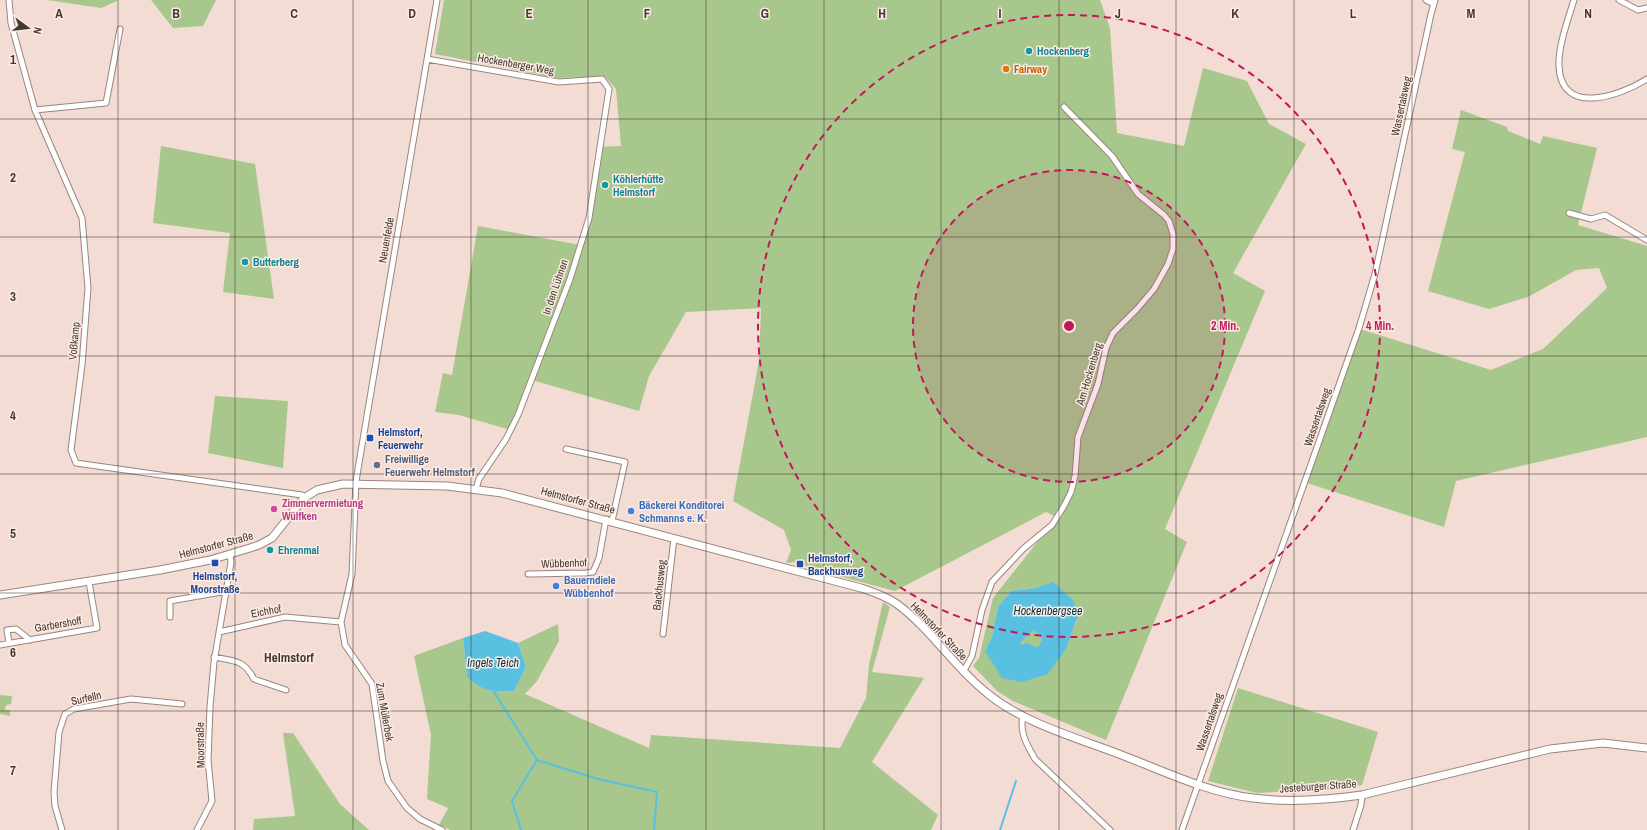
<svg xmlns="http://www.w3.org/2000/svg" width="1647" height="830" font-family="'Archivo Narrow',sans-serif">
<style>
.green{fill:#a7c78c;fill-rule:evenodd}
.water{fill:#59c0e2;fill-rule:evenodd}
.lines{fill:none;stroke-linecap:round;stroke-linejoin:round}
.stream{stroke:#59c0e2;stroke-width:2}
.minor-casing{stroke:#9a857d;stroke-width:7}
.secondary-casing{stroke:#9a857d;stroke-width:9}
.minor{stroke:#fff;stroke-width:5}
.secondary{stroke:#fff;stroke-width:7}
.grid{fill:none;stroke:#423935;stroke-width:1;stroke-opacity:0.55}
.ring{fill:none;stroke:#c2185b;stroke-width:2;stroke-dasharray:7 5}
.culture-dot{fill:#0f9aa8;stroke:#fdebe3;stroke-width:1.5}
.food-dot{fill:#e8710a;stroke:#fdebe3;stroke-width:1.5}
.transit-dot{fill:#1a4fb4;stroke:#fdebe3;stroke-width:1.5}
.service-dot{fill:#5c6f8a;stroke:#fdebe3;stroke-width:1.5}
.hotel-dot{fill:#d1479c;stroke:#fdebe3;stroke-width:1.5}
.shop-dot{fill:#3f7fe0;stroke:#fdebe3;stroke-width:1.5}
.labels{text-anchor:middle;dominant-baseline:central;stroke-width:3;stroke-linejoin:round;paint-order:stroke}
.culture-label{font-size:11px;font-weight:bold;fill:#0d838f;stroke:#fdebe3;text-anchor:start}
.street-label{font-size:11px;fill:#423935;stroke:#fdebe3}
.food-label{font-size:11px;font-weight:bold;fill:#c56008;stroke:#fdebe3;text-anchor:start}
.transit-label{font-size:11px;font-weight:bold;fill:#164399;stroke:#fdebe3;text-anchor:start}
.service-label{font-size:11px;font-weight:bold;fill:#4e5e75;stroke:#fdebe3;text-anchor:start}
.hotel-label{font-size:11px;font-weight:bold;fill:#b23c85;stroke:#fdebe3;text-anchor:start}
.shop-label{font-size:11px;font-weight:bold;fill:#366cbe;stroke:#fdebe3;text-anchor:start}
.water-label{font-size:12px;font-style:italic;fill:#083847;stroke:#fdebe3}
.quarter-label{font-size:13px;font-weight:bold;fill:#423935;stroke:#fdebe3}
.grid-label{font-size:13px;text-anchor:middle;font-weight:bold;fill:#423935;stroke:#fdebe3;stroke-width:3;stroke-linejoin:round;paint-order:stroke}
.centre{fill:#c2185b;stroke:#fdebe3;stroke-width:2}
.ring-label{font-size:12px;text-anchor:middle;font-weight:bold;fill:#c2185b;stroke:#fdebe3;stroke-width:3;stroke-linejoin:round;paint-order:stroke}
</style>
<rect width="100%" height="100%" fill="#f3dcd3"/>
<!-- green -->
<path class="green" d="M47 0H119L101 8Z
M151 0H216L203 26 173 28Z
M444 0H1100L1110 28 1117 133 1184 146 1203 68 1247 81 1269 124 1306 144 1233 273 1265 291 1165 529 1187 542 1106 740 1013 701 997 691 973 666 979 658 993 598 1057 517 1046 512 895 591 827 573 794 562 786 563 791 550 784 530 733 501 759 361 761 308 686 312 649 376 639 411 532 380 511 430 459 415 435 412 443 373 452 375 478 226 580 245 587 218 597 147 621 146 616 89 604 76 558 78 435 54ZM1038 588 1078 615 1066 649 1058 659 985 651 992 637 998 607 1011 591Z
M1461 110 1507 127 1508 131 1540 144 1543 136 1597 148 1578 225 1647 246V437L1456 481 1444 527 1307 483 1360 329 1491 370 1543 349 1607 288 1599 268 1576 270 1528 297 1489 309 1428 291 1465 152 1452 149Z
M161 146 255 164 274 299 223 292 230 233 153 223Z
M215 396 288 401 283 468 208 453Z
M883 602 890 607 872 672 924 678 872 762 938 815 931 830H451L439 825 448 808 427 799 431 735 414 656 463 638 467 677C483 692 493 692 514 691L526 667 518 643 558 624 559 641 537 681 525 694 649 748 651 735 840 748 866 698 869 665Z
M1033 631 1039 634 1042 640 1039 645 1035 647 1020 646V643Z
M1238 688 1378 732 1362 785 1339 789 1257 793 1208 781Z
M0 695 12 696 11 704 6 705 5 710H10V716L0 714Z
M283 733H293L340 804 369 830H253L254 819 295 816Z"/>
<!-- water -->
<path class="water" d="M1053 582 1073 600 1078 615 1066 649 1048 674 1022 682 1002 678 985 651 992 637 998 607 1011 591 1037 588ZM1033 631 1039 634 1042 640 1039 645 1035 647 1027 643 1021 645 1020 643Z
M485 631 518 643 526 667 514 691C493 692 483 692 467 677L463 638Z"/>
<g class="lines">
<!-- stream -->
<path class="stream" d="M494 692 537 760 512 801 521 830
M537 760 598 779 657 792 654 830
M1000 830 1016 781"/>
<defs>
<path id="minor" d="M9 0 11 23 35 110 82 218 88 288 82 365 71 450 76 463 302 495 304 498
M437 0 356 481 352 574 341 622 345 645 372 684 383 761 388 781 407 808 420 819 442 830
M1426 0 1434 4
M1574 0C1568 19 1558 47 1559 66 1561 117 1620 96 1647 79
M1619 0 1638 10 1647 8
M427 59 559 82 602 79 609 89 589 218 570 279 518 415 506 439 479 479 476 489
M35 110 106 103 120 29
M1569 213 1591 219 1605 215 1647 240
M566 449 625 462 612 521
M528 574 586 573 593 572 599 558 606 519
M170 617V601L227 591
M219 632 285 617 341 622
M663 634 674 538
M9 643 7 630 16 629 30 640
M0 645 97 628 89 582
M214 657C235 661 244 660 254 679L286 690
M963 672 972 656 982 610 992 582 1023 549 1052 525 1064 506 1071 492 1075 476 1078 437 1098 384 1106 348 1113 333 1137 309 1154 289 1168 264 1173 249V234L1169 221 1164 215 1138 194 1112 156 1064 107
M1023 716C1019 732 1027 745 1035 759L1110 830
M62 830 55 806 54 792 59 732 65 714 74 709 131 699 182 704
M197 830 212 801 208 760 210 707 214 662 231 562 230 555
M1182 830 1359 328 1375 274 1431 14 1435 0
M1353 830 1361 805 1362 795"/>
<path id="secondary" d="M0 595 160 570 210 560 250 548 259 545 272 538 304 498 317 490 343 484 447 486 502 493 861 588C873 592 886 596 897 604 931 629 954 667 987 693 1022 723 1081 739 1124 756 1166 772 1209 793 1253 798 1290 803 1326 800 1362 795L1550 749 1603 743 1647 748"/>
</defs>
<!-- minor casing -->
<use href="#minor" class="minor-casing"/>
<!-- secondary casing -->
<use href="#secondary" class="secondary-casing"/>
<!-- minor -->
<use href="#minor" class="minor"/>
<!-- secondary -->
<use href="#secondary" class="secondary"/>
</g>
<!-- grid -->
<path class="grid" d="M118 0V830M235 0V830M353 0V830M471 0V830M588 0V830M706 0V830M824 0V830M941 0V830M1059 0V830M1176 0V830M1294 0V830M1412 0V830M1529 0V830M0 119H1647M0 237H1647M0 356H1647M0 474H1647M0 593H1647M0 711H1647"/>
<!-- distance rings -->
<circle cx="1069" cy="326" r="156" fill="#c2185b" fill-opacity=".12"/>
<g class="ring">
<circle cx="1069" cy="326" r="156"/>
<circle cx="1069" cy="326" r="311"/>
</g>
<!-- markers -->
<g class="culture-dot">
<circle cx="1029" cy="51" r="4"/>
<circle cx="605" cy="185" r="4"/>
<circle cx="245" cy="262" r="4"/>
<circle cx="270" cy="550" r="4"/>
</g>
<circle class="food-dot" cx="1006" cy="69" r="4"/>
<g class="transit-dot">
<rect x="366" y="434" width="8" height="8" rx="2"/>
<rect x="211" y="559" width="8" height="8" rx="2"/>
<rect x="796" y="560" width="8" height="8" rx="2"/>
</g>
<circle class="service-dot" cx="377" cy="465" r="4"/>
<circle class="hotel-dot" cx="274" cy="509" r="4"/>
<g class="shop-dot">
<circle cx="631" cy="511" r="4"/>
<circle cx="556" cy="586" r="4"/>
</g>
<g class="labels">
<!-- culture labels -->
<g class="culture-label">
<text x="1037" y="51">Hockenberg</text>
<text x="613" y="179">Köhlerhütte<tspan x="613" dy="13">Helmstorf</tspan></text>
<text x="253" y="262">Butterberg</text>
<text x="278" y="550">Ehrenmal</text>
</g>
<!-- street labels -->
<g class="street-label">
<text transform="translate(516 64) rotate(10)">Hockenberger Weg</text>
<text transform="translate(1401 106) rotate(-78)">Wassertalsweg</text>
<text transform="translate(386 240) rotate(-80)">Neuenfelde</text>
<text transform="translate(555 287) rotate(-71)">In den Lühnen</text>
<text transform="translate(74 341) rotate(-85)">Voßkamp</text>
<text transform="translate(1089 374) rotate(-73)">Am Hockenberg</text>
<text transform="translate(1317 417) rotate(-71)">Wassertalsweg</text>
<text transform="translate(578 500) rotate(15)">Helmstorfer Straße</text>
<text transform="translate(216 545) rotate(-15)">Helmstorfer Straße</text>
<text transform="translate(564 563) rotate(-2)">Wübbenhof</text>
<text transform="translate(659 585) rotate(-84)">Backhusweg</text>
<text transform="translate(266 611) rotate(-11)">Eichhof</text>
<text transform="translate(58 624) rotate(-10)">Garbershoff</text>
<text transform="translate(939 631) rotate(46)">Helmstorfer Straße</text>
<text transform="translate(86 698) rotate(-13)">Surfelln</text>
<text transform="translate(385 712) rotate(80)">Zum Müllerbek</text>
<text transform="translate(1209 722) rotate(-71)">Wassertalsweg</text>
<text transform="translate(200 745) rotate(-91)">Moorstraße</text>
<text transform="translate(1318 786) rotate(-4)">Jesteburger Straße</text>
</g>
<!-- food labels -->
<g class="food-label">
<text x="1014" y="69">Fairway</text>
</g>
<!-- transit labels -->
<g class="transit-label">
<text x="378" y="432">Helmstorf,<tspan x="378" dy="13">Feuerwehr</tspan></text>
<text x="808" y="558">Helmstorf,<tspan x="808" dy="13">Backhusweg</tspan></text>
<text x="215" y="576" text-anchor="middle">Helmstorf,<tspan x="215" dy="13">Moorstraße</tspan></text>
</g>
<!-- service labels -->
<g class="service-label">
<text x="385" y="459">Freiwillige<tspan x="385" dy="13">Feuerwehr Helmstorf</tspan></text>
</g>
<!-- hotel labels -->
<g class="hotel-label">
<text x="282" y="503">Zimmervermietung<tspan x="282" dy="13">Wülfken</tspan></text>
</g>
<!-- shop labels -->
<g class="shop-label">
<text x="639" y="505">Bäckerei Konditorei<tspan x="639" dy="13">Schmanns e. K.</tspan></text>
<text x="564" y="580">Bauerndiele<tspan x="564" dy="13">Wübbenhof</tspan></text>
</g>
<!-- water labels -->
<g class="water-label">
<text x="1048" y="611">Hockenbergsee</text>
<text x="493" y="663">Ingels Teich</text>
</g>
<!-- quarter labels -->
<g class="quarter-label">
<text x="289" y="657">Helmstorf</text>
</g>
</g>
<g class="grid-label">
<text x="59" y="18">A</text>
<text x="176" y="18">B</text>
<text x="294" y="18">C</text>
<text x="412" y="18">D</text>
<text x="529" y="18">E</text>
<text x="647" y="18">F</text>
<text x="765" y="18">G</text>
<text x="882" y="18">H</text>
<text x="1000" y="18">I</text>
<text x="1118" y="18">J</text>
<text x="1235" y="18">K</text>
<text x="1353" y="18">L</text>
<text x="1471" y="18">M</text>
<text x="1588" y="18">N</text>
<text x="13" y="64">1</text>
<text x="13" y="182">2</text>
<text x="13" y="301">3</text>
<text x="13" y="420">4</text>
<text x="13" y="538">5</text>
<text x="13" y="657">6</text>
<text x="13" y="775">7</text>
</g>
<circle cx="1069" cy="326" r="6" class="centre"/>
<g class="ring-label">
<text x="1225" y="330">2 Min.</text>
<text x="1380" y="330">4 Min.</text>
</g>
<!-- north arrow -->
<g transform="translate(28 28) rotate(105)" stroke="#fdebe3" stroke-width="3" paint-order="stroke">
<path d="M0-3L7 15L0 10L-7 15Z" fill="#423935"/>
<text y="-6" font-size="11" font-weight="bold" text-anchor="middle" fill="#423935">N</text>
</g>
</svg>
